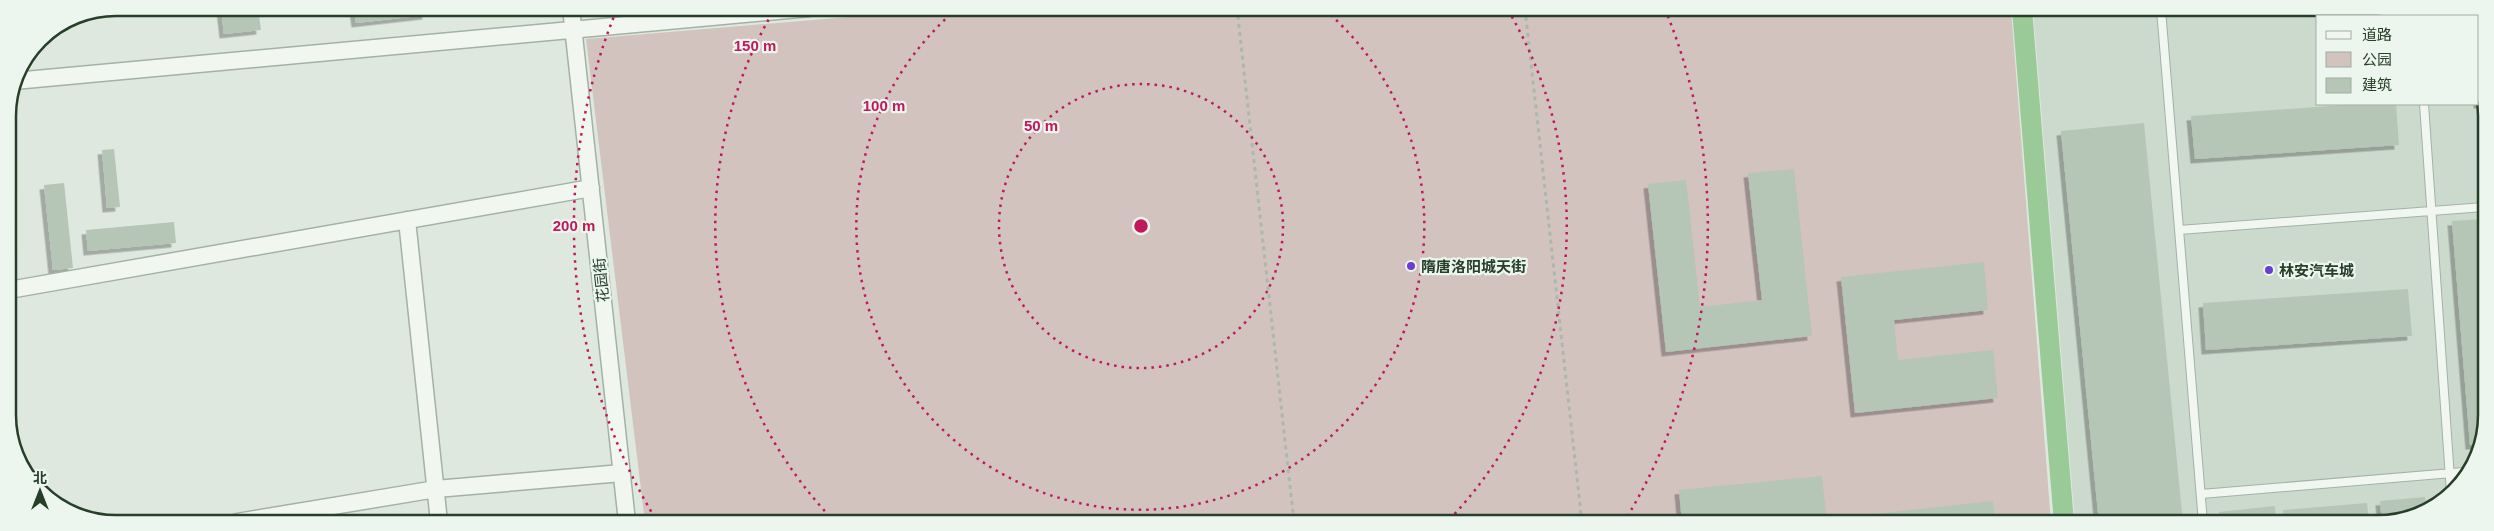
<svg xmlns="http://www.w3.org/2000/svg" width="2494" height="531" font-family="Arial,'Noto Sans SC',sans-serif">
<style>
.built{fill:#ccdacd}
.green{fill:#d2c3bf}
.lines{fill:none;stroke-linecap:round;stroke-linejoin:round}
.canal{stroke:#9aca97;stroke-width:20}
.building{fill:#b5c5b6;filter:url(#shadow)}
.lane-casing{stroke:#a3b2a5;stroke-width:10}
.street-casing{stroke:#a3b2a5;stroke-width:19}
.path{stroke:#acb8ad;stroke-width:3;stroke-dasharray:4 4;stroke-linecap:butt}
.lane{stroke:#f1f6f1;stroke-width:8}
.street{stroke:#f1f6f1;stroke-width:16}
.ring{fill:none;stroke:#c2185b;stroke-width:2.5;stroke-dasharray:2.5 5}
.poi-dot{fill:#693ed2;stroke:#edf6ee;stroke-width:2}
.labels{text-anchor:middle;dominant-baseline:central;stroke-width:4.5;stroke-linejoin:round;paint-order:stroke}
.poi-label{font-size:15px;font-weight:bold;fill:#273f29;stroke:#edf6ee;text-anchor:start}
.street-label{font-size:15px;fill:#273f29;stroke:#edf6ee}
.rim{fill:none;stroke:#273f29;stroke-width:2.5}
.centre{fill:#c2185b;stroke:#edf6ee;stroke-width:2.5}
.ring-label{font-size:15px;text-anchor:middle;font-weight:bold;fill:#c2185b;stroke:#edf6ee;stroke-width:4.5;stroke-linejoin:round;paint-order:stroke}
</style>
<defs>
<filter id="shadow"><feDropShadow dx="-4.5" dy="4.5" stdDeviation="0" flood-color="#0004"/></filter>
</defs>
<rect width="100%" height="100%" fill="#dee8df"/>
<!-- built -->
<path class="built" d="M2033 9 2399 10 2412 16H2318V104H2478V82L2484 95V436L2449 497 2385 523H2075Z"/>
<!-- green -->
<path class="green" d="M956 8 2011 9 2051 523 645 522 586 39Z"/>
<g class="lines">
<!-- canal -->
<path class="canal" d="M2022 9 2064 523"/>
</g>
<!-- building -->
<path class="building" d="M221 8H258L261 30 224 34Z
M354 8H426L427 15 356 23Z
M2478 82 2484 95V104H2478Z
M2358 104H2396L2399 145 2195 159 2191 116Z
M2144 123 2183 523H2099L2061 131Z
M114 149 120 207 107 208 102 150Z
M1794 169 1812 336 1666 352 1648 184 1686 180 1700 307 1762 300 1748 173Z
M64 183 73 268 53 270 44 185Z
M2484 219V436L2479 445H2470L2452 221Z
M174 222 176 243 88 251 86 230Z
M1984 262 1988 310 1894 320 1898 360 1993 350 1998 398 1855 413 1841 277Z
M2408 289 2412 336 2206 350 2203 303Z
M1822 476 1827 523H1682L1679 490Z
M2425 497 2426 506 2382 523 2380 501Z
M1993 501 1995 523H1857L1856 516Z
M2367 503 2369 523H2284L2283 510Z
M2275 506 2276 523H2220L2219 512Z"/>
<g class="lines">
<defs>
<path id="lane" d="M2161 9 2203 523
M2424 104 2451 493
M2179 230 2484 207
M2201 494 2464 472"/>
<path id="street" d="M571 8 627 522
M14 81 810 8
M407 220 439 522
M9 290 591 188
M237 522 436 489 622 473"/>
</defs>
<!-- lane casing -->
<use href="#lane" class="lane-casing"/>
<!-- street casing -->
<use href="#street" class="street-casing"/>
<!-- path -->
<path class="path" d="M1237 8 1294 522
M1525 9 1582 523"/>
<!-- lane -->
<use href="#lane" class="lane"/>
<!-- street -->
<use href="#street" class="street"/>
</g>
<!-- distance rings -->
<g class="ring">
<circle cx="1141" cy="226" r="142"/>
<path d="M1325 10A284 284 0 1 1 958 8"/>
<path d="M835 522A426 426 0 0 1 774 10M1508 10A426 426 0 0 1 1447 522"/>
<path d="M655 518A567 567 0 0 1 617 9M1665 9A567 567 0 0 1 1624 522"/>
</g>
<!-- markers -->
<g class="poi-dot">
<circle cx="1411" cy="266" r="5"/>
<circle cx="2269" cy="270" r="5"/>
</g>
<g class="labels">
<!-- poi labels -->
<g class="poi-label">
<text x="1421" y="266">隋唐洛阳城天街</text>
<text x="2279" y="270">林安汽车城</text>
</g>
<!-- street labels -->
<g class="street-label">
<text transform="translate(601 280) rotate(-96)">花园街</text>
</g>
</g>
<!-- crop -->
<path d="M0 0H2494V531H0ZM116 16H2378A100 100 0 0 1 2478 116V415A100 100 0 0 1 2378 515H116A100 100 0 0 1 16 415V116A100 100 0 0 1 116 16Z" fill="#edf6ee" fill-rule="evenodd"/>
<path class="rim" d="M116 16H2378A100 100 0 0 1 2478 116V415A100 100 0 0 1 2378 515H116A100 100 0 0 1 16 415V116A100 100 0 0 1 116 16Z"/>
<circle cx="1141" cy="226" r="8" class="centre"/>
<g class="ring-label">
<text x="755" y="51">150 m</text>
<text x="884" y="111">100 m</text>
<text x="1041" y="131">50 m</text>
<text x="574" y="231">200 m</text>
</g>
<!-- legend -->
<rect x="2316" y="15" width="162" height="90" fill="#edf6ee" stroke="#9ead9f"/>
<rect x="2326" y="31" width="25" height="8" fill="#f1f6f1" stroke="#9ead9f"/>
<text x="2362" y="40" font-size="15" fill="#273f29">道路</text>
<rect x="2326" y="52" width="25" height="15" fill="#d2c3bf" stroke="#9ead9f"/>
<text x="2362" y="65" font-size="15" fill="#273f29">公园</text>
<rect x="2326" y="78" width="25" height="15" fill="#b5c5b6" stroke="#9ead9f"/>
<text x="2362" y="90" font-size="15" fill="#273f29">建筑</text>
<!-- north arrow -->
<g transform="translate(40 491)" stroke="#edf6ee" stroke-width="4" paint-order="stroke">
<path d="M0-4L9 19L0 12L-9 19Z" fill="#273f29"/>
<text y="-8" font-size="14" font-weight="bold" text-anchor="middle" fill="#273f29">北</text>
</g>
</svg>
